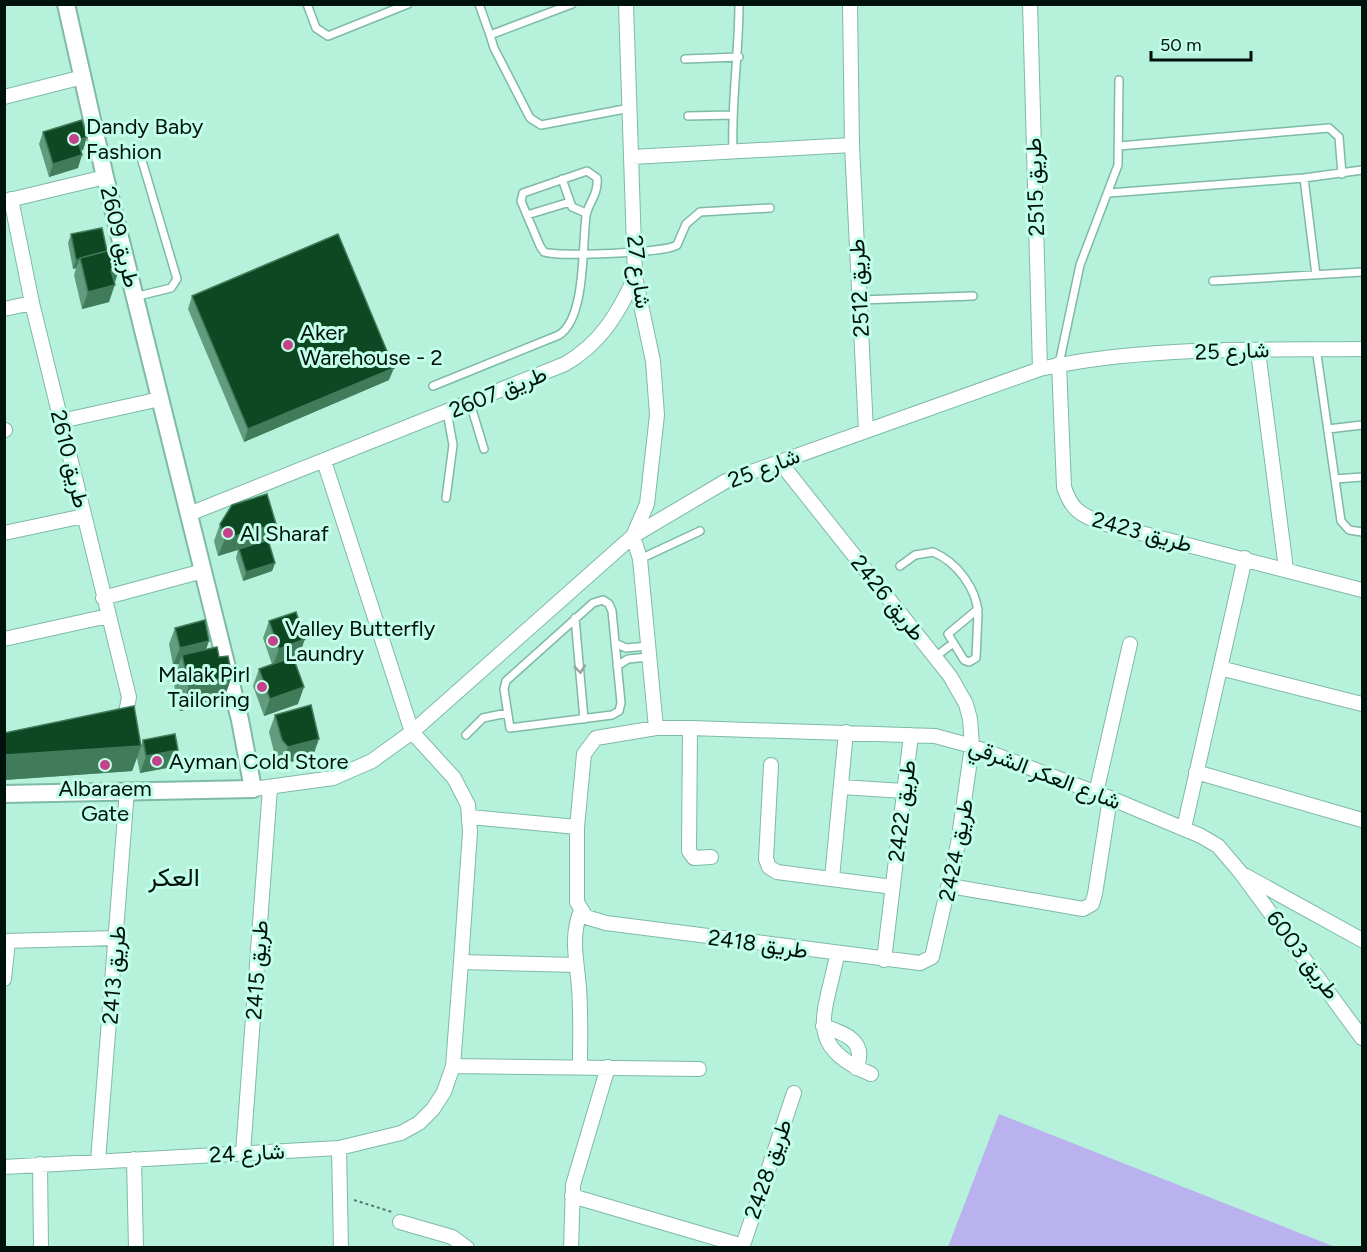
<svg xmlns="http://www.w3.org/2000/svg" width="1367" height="1252" font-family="Figtree,Vazirmatn,sans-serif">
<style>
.water{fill:#bab2ef}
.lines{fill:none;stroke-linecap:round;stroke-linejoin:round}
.service-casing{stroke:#7fbaa5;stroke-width:10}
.minor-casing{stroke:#7fbaa5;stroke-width:16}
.tertiary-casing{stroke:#7fbaa5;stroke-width:20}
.path{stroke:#53786b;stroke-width:2;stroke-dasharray:3 3;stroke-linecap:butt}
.service{stroke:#fff;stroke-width:7}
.minor{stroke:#fff;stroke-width:14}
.tertiary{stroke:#fff;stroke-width:16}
.wall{fill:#629c7e}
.shaded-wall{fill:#407b5a}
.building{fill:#0e4822;stroke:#407b5a;stroke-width:1.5}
.oneway{stroke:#99a09e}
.poi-dot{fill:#c44289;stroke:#c2fee8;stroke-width:2}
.labels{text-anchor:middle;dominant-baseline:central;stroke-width:6;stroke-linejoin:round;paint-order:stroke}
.poi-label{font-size:22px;fill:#00120c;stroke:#c2fee8;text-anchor:start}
.street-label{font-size:22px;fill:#00120c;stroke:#c2fee8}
.quarter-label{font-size:26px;fill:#00120c;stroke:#c2fee8}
</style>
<rect width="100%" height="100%" fill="#b5f1db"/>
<!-- water -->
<path class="water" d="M999 1114 1335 1247H948Z"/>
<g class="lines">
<defs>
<path id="service" d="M307 4 316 28 328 36 408 4
M479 4 490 35
M572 4 490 35 494 48 530 118 541 125 630 108
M685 59 739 57
M688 116 732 115
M1119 146 1329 128 1339 137 1342 174
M733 151C731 102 739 54 739 4
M1304 178 1316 275
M562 179 572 207 586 213
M1109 193 1304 178 1362 170
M527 215 570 202
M1213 281 1362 272
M134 297 171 288 177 279 140 154
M860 300 973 296
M1316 348 1341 521 1349 530 1362 532
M1059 364 1080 265 1118 165 1119 80
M433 386 559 335C586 318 582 246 586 216 587 205 599 194 597 178L587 171 523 193 521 201 540 246 544 252C559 257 665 253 677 245L686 224 700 212 770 208
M470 403 484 449
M1328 429 1362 425
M1335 479 1362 477
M446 498 453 445 447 412
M640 559 700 531
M900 566 915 555 933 552C957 562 977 589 978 614L976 658 969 662 964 660 948 634 978 609
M603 600 609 604 612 611 621 703 619 711 612 715 510 728 504 689 506 681 593 603Z
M575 618 584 719
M615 643 626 648 648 646
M935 657 952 644
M617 666 628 659 649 657
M466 735 483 718 507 713"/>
<path id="minor" d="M626 4 635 277 653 361 657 415 647 504 633 536 640 559 656 728
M850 4 852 145 866 431
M1030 4 1040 369
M4 97 83 77
M632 157 852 145
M11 199 32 303 129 697 126 713 117 718
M5 201 105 177
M4 309 32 303
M1258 351 1286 569
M1059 364 1064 487C1071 509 1080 515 1102 523L1362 590
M61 421 160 399
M4 430H5
M779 461 950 676 966 704 970 719 972 746 958 844 932 957 920 963 606 923 586 917 577 902V827L584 754 596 738 656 728H690L935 736 972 746 1110 798 1201 836 1218 846 1241 873 1362 1038
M189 514 565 364C601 343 618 314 635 277
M4 533 84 516
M103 598 203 571
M4 639 108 616
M1220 668 1362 704
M690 728 689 851 694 858 711 857
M771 765 766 859 769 867 777 872 893 887
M1196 772 1362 820
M841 787 904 791
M253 789 333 778 372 761 412 732 633 536 726 481 1040 369C1140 346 1260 350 1362 349
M1096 793 1130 644
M470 817 577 827
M1184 828 1245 558
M1246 876 1362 940
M832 878 846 732
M950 886 1083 909 1092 904 1095 894 1110 798
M4 941 117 938
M837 955C826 1013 802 1046 871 1074
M884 960 911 735
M461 962 576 965
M4 979 8 941
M823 1026C844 1033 868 1041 856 1068
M453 1066 699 1069
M580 1067C580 1041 581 1014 579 988 577 960 570 938 581 910
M339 1148 341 1248
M243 1153 270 788
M134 1159 136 1248
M98 1161 127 790
M40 1164 41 1248
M4 1167 339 1148 401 1133 419 1123 433 1109 444 1092 453 1066 461 962 470 832 468 805 454 778 412 732 324 461
M572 1196 743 1246
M400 1222 452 1237 467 1248
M571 1248 573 1185 608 1067
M742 1248 794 1093"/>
<path id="tertiary" d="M4 794 253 789 240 720 105 177 66 4"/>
</defs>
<!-- service casing -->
<use href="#service" class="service-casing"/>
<!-- minor casing -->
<use href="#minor" class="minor-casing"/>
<!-- tertiary casing -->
<use href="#tertiary" class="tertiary-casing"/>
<!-- path -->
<path class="path" d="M354 1200 392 1212"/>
<!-- service -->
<use href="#service" class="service"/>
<!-- minor -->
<use href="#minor" class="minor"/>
<!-- tertiary -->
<use href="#tertiary" class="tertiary"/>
</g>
<!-- wall -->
<path class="wall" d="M43 132 87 137 83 150H81L78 168 49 177 39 144Z
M71 234 107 251 115 285 109 302 82 309 74 275 76 268 73 269 68 243Z
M192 296 389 380 244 442 188 309Z
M220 524H276L268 541 275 563 272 571 243 581 236 558 238 550 218 556 214 541Z
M269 621 299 656 294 658 298 704 264 716 253 686 259 669 272 664 263 638Z
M175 628 206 650 219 657 232 676 223 701 180 711 173 680 179 664 173 665 169 644Z
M275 715 313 756 282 764 275 756 269 732Z
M4 733 141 746 143 740 172 767 140 773 137 758 132 771 4 780Z"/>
<!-- shaded-wall -->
<path class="shaded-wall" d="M87 137 83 150 73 153 78 140Z
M82 155 78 168 49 177 53 164Z
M80 259 76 268 73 269 76 260Z
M119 269 109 302 82 309 88 292 111 271Z
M394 368 389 380 244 442 248 429Z
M276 524 269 540 218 556 225 539Z
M275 563 272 571 243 581 246 572Z
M305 639 299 656 273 665 279 649Z
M209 641 203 658 182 655 179 664 173 665 180 648Z
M232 676 223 701 180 711 189 686Z
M304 687 298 704 264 716 270 699Z
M319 739 313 756 282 764 288 747Z
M141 746 132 771 4 780V755Z
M178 750 172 767 140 773 146 756Z"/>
<!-- building -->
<path class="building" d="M82 120 87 137 78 140 82 155 53 164 43 132Z
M102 228 107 251 80 258V259L76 260 71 234Z
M338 234 394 368 248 429 192 296Z
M115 249 119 269 111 271 115 285 88 292 80 258Z
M267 494 276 524 225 539 220 524 232 505Z
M268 540 275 563 246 572 239 549Z
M296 612 305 639 279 649 269 621Z
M205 620 209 641 180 648 175 628Z
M217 647 219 657 228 656 232 676 189 686 182 655Z
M293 657 304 687 270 699 259 669Z
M311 705 319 739 288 747 282 740 275 715Z
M134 706 141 746 4 755V733Z
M175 734 178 750 146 756 143 740Z"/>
<!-- one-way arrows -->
<defs><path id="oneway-chevron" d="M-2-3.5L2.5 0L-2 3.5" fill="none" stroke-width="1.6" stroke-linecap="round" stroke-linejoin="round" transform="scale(1.5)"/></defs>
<use class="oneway" href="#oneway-chevron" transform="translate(580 669) rotate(85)"/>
<!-- markers -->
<g class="poi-dot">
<circle cx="74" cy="139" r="6"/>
<circle cx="288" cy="345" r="6"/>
<circle cx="228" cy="533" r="6"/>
<circle cx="273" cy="641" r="6"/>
<circle cx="262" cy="687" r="6"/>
<circle cx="157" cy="761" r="6"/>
<circle cx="105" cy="765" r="6"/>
</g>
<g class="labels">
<!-- poi labels -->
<g class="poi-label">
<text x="86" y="126">Dandy Baby<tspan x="86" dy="25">Fashion</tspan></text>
<text x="300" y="332">Aker<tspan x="300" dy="25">Warehouse - 2</tspan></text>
<text x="240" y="533">Al Sharaf</text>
<text x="285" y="628">Valley Butterfly<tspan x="285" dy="25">Laundry</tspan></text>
<text x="250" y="674" text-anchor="end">Malak Pirl<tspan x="250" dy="25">Tailoring</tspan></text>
<text x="169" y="761">Ayman Cold Store</text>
<text x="105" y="788" text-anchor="middle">Albaraem<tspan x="105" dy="25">Gate</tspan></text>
</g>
<!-- street labels -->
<g class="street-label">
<text transform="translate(1035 187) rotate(-92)">طريق 2515</text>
<text transform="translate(120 237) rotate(76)">طريق 2609</text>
<text transform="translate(639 272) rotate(83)">شارع 27</text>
<text transform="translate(859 288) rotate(-93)">طريق 2512</text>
<text transform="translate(1232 351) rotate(-2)">شارع 25</text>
<text transform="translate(498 392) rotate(-22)">طريق 2607</text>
<text transform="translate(70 459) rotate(76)">طريق 2610</text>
<text transform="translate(764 468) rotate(-21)">شارع 25</text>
<text transform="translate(1142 532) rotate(15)">طريق 2423</text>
<text transform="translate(888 598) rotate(51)">طريق 2426</text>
<text transform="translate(1045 774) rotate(21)">شارع العكر الشرقي</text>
<text transform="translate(902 811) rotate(-83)">طريق 2422</text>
<text transform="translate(956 850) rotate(-79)">طريق 2424</text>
<text transform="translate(758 944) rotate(8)">طريق 2418</text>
<text transform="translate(1303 955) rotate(53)">طريق 6003</text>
<text transform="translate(257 970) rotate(-86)">طريق 2415</text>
<text transform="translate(114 975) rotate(-85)">طريق 2413</text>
<text transform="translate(247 1153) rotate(-3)">شارع 24</text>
<text transform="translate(768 1169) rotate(-71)">طريق 2428</text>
</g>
<!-- quarter labels -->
<g class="quarter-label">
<text x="174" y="877">العكر</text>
</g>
</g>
<!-- border -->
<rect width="1367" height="1252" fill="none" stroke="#00120c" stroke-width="12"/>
<!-- scale -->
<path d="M1151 51v9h100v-9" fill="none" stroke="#00120c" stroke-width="3"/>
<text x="1160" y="51" font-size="18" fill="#00120c" stroke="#c2fee8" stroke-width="4.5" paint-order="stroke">50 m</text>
</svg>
